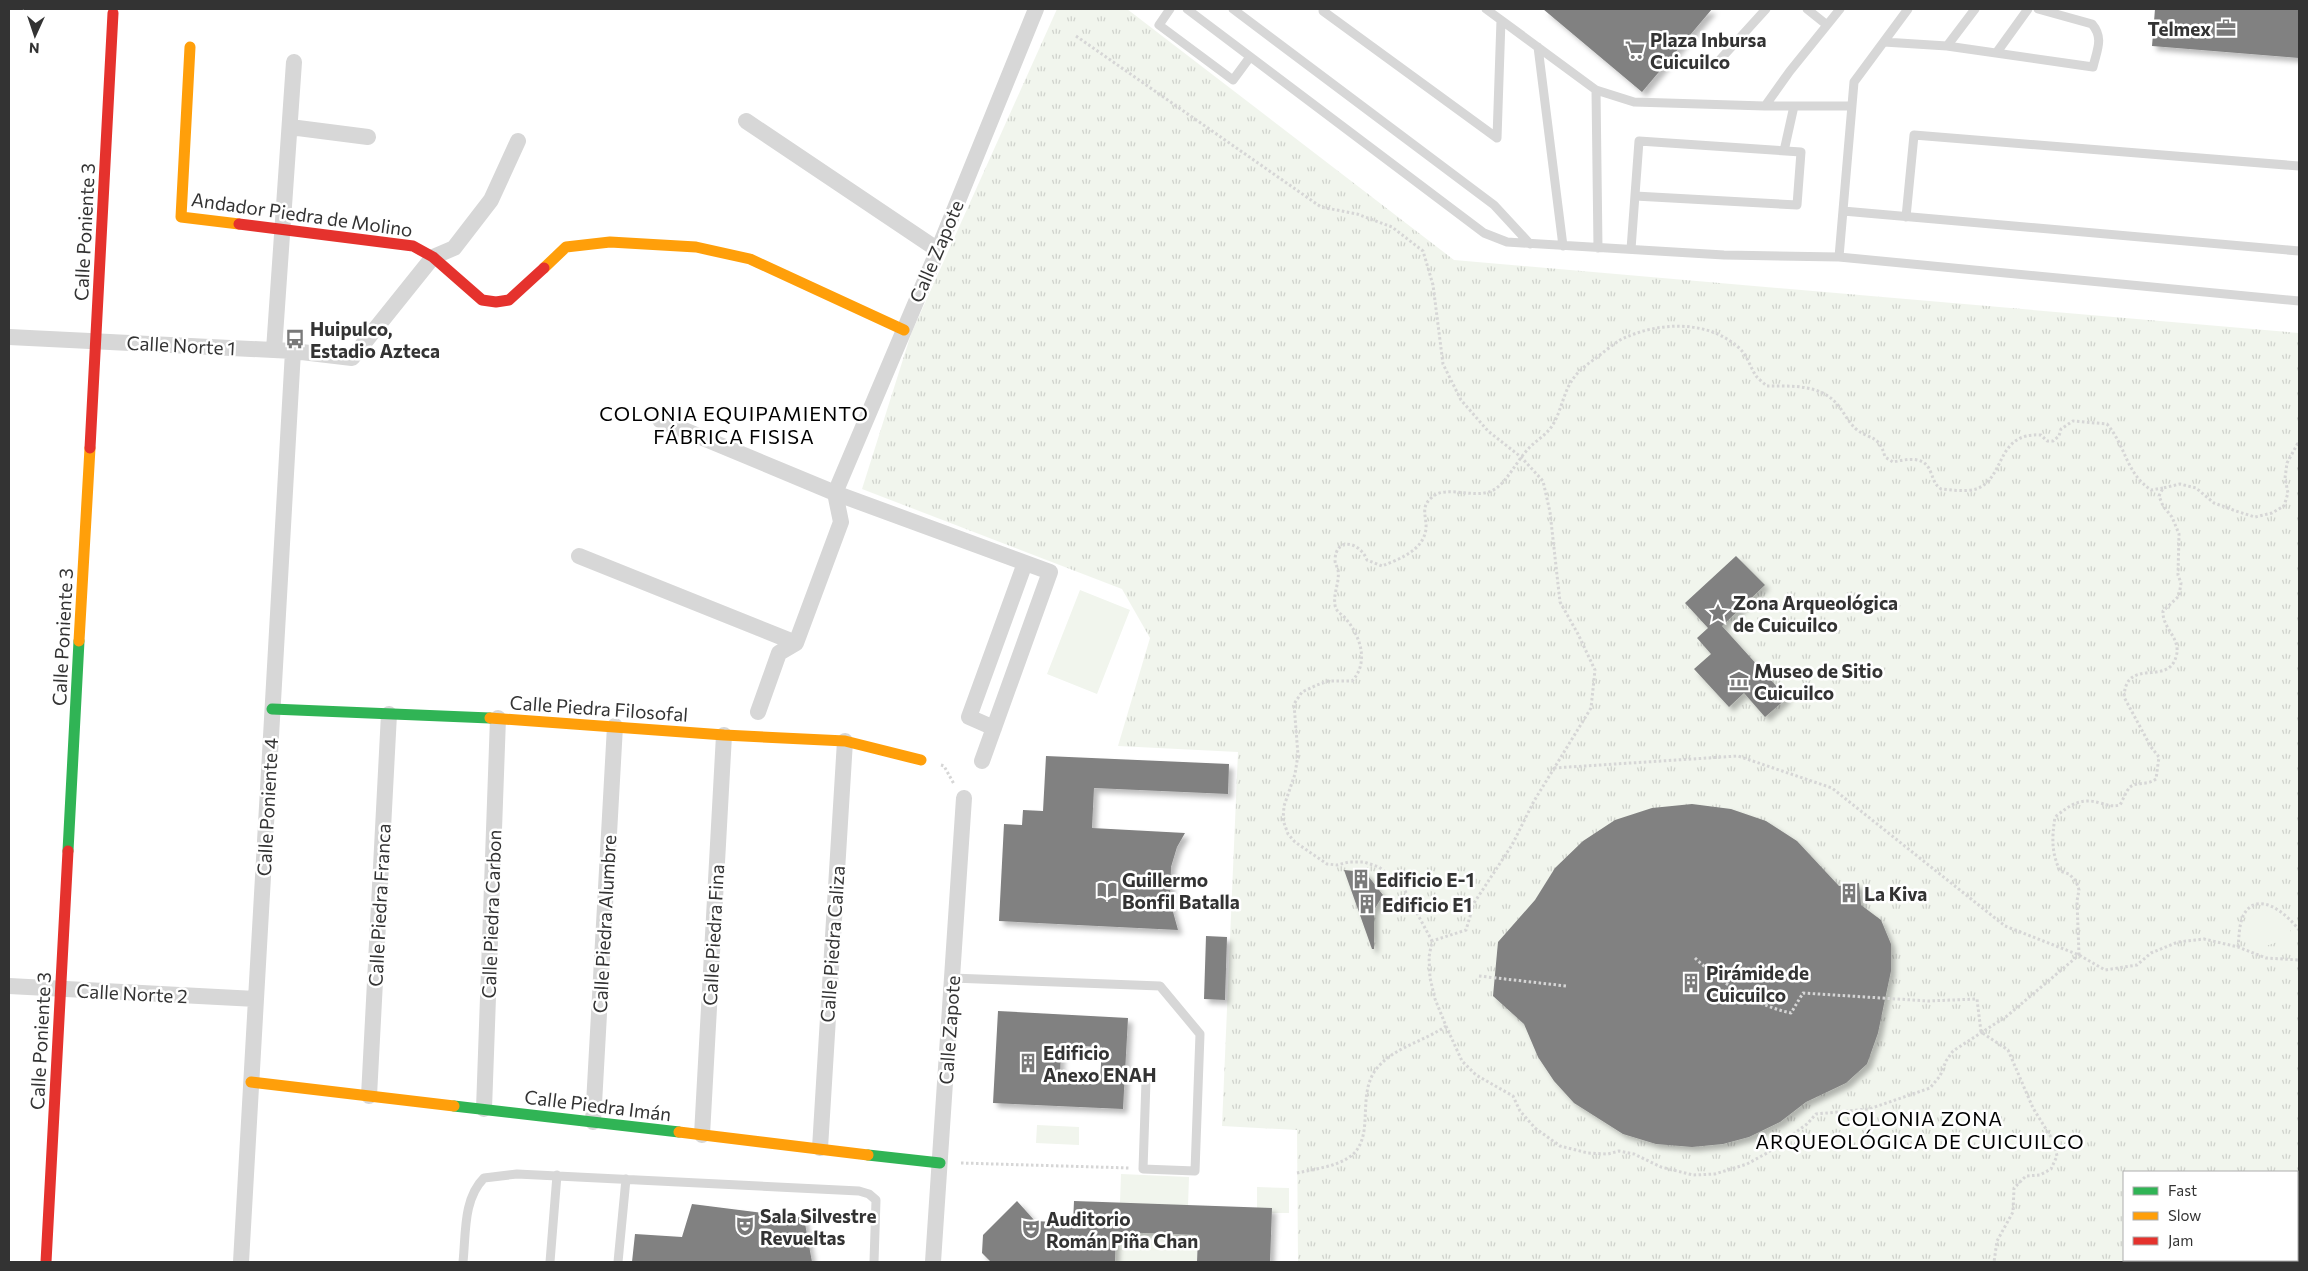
<svg xmlns="http://www.w3.org/2000/svg" width="2308" height="1271" font-family="Commissioner,sans-serif">
<style>
.grass{fill:url(#grass-tufts);fill-rule:evenodd}
.garden{fill:#f1f5ed}
.building{fill:#818181;fill-rule:evenodd;filter:url(#shadow)}
.lines{fill:none;stroke-linecap:round;stroke-linejoin:round}
.path{stroke:#d6d6d6;stroke-width:3;stroke-dasharray:2.5 2.5;stroke-linecap:butt}
.lane{stroke:#d7d7d7;stroke-width:9}
.street{stroke:#d7d7d7;stroke-width:16}
.fast{stroke:#30b455;stroke-width:11}
.slow{stroke:#ff9f0a;stroke-width:11}
.jam{stroke:#e5322d;stroke-width:11}
.labels{text-anchor:middle;dominant-baseline:central;stroke-width:5;stroke-linejoin:round;paint-order:stroke}
.poi-label{font-size:19px;font-weight:bold;fill:#333;stroke:#fff;text-anchor:start}
.street-label{font-size:19px;fill:#333;stroke:#fff}
.neighbourhood-label{font-size:20px;letter-spacing:1px;fill:#000;stroke:#fff}
</style>
<defs>
<pattern id="grass-tufts" width="24" height="20" patternUnits="userSpaceOnUse" patternTransform="scale(1.25)"><rect width="24" height="20" fill="#f1f5ed"/><path d="M3 7l-1-3M5 7V3M7 7l1-3M15 17l-1-3M17 17v-4M19 17l1-3" fill="none" stroke="#cfd2cc"/></pattern>
<filter id="shadow"><feDropShadow dx="4.5" dy="4.5" stdDeviation="2.5" flood-color="#0004"/></filter>
</defs>
<rect width="100%" height="100%" fill="#fff"/>
<!-- grass -->
<path class="grass" d="M1057 9H1127L1454 260 2299 333V1262H1298L1297 1130 1222 1126 1238 752 1118 746 1150 638 1122 589 862 489 911 334ZM2124 1172H2297V1260H2124Z"/>
<!-- garden -->
<path class="garden" d="M1080 590 1130 610 1097 694 1047 674Z
M2266 910 2281 919 2290 929V934L2277 942 2263 947 2251 941 2248 920 2255 913Z
M1037 1125 1079 1127V1145L1036 1143Z
M1121 1174 1189 1177 1188 1206 1120 1203Z
M1257 1187 1289 1188V1213H1272V1209L1257 1208Z
M1116 1232 1198 1235 1197 1262H1115Z"/>
<!-- building -->
<path class="building" d="M1543 9H1712L1642 92Z
M2155 9H2299V58L2152 46Z
M1736 556 1765 585 1722 626 1787 698 1765 717 1744 693 1729 707 1694 669 1711 654 1697 638 1708 628 1685 603Z
M1046 756 1229 764 1228 794 1094 788 1092 828 1185 833 1177 847 1171 867 1170 901 1178 930 999 921 1004 824 1022 825 1023 810 1043 811Z
M1692 804 1731 809 1766 821 1797 841 1839 886 1859 883 1861 905 1881 920 1891 944V971L1884 1004 1878 1033 1867 1064 1846 1083 1806 1102 1780 1122 1749 1137 1723 1144 1692 1147 1656 1144 1623 1134 1574 1103 1554 1081 1538 1057 1524 1024 1493 996 1498 942 1535 900 1555 868 1583 841 1615 820 1652 808Z
M1344 870 1365 872 1383 895 1374 910V949H1372Z
M1206 936 1227 937 1225 1000 1204 999Z
M998 1011 1128 1018 1123 1109 993 1103ZM1061 1045 1102 1047 1100 1081 1060 1079Z
M1017 1201 1035 1221 1073 1223 1074 1201 1272 1208 1270 1262H1197L1198 1235 1116 1232 1115 1262H991L982 1253 983 1235Z
M692 1204 804 1218 812 1262H632L635 1234 682 1237Z"/>
<g class="lines">
<!-- path -->
<path class="path" d="M1076 36 1321 207 1357 214 1392 227 1423 251 1433 285 1443 364 1461 400 1488 431 1521 457 1543 481 1550 512 1560 602 1578 634 1595 670 1591 708 1534 801 1512 845 1474 903 1466 930 1432 941
M941 765 944 766 954 784
M1554 768 1738 756 1832 788 2005 926 2079 955 2105 970 2137 965 2151 953 2178 942 2204 939 2238 947 2266 958 2299 960
M2238 947C2239 938 2239 925 2243 916 2257 888 2287 914 2299 930
M2079 955 2077 901 2079 890 2076 881 2069 874 2060 871C2051 851 2052 838 2055 817 2070 805 2081 797 2100 803 2108 805 2111 807 2120 805 2123 800 2126 791 2130 787 2138 781 2146 786 2156 779L2159 757 2151 747 2124 697C2126 656 2167 687 2176 657 2182 638 2162 629 2163 611L2179 596 2181 583 2178 575 2179 534 2172 517 2163 506 2159 496 2163 488 2180 484 2196 488 2214 503 2236 511 2255 517 2272 513 2284 506 2288 493 2285 478 2287 463 2299 441
M1695 958C1722 983 1754 1005 1791 1013L1803 993 1928 1001 1977 999 1981 1032 2008 1050 2033 1108 2054 1142 2057 1156 2051 1169 2040 1175 2026 1176 2014 1188 2013 1212 1997 1241 1994 1262
M1479 976 1566 986
M1446 1026 1462 1061 1476 1075 1513 1096 1520 1111 1535 1128 1560 1146 1588 1153 1608 1154 1619 1151 1634 1154 1661 1167 1693 1175 1715 1174 1747 1164 1767 1153 1807 1124 1816 1114 1869 1109 1930 1088 1940 1076 1946 1061 1953 1051 2007 1016 2079 955
M961 1163 1130 1168
M1297 1173C1314 1169 1334 1167 1348 1158 1378 1139 1354 1094 1378 1067 1395 1047 1425 1041 1446 1026L1435 999 1430 978 1429 957 1432 941 1403 887 1379 867 1364 862H1349L1337 865 1327 864 1295 842 1288 834 1283 820 1284 806 1295 774 1298 755 1294 704 1302 692 1317 685 1328 681H1352C1369 663 1361 637 1346 619 1342 614 1336 612 1335 605 1333 593 1340 582 1338 570 1337 566 1335 564 1335 560 1336 536 1360 542 1367 560L1382 566C1399 559 1423 551 1426 529 1427 517 1420 508 1431 498 1447 482 1480 504 1499 486 1511 475 1518 459 1530 447 1537 440 1546 435 1552 426 1562 411 1563 390 1576 375 1581 369 1589 363 1596 358 1604 352 1612 345 1620 340 1656 322 1706 319 1738 347 1747 354 1750 367 1756 376 1759 379 1763 383 1767 386 1790 386 1820 384 1837 404 1844 412 1848 422 1856 429 1871 441 1879 434 1885 457L1893 462C1908 459 1925 455 1931 473 1934 480 1934 484 1941 489 1951 490 1966 492 1976 489 2006 479 1995 432 2041 435L2047 441H2053L2059 436 2061 429 2073 421 2107 424C2127 448 2125 472 2151 490L2163 488"/>
<!-- lane -->
<path class="lane" d="M1170 9 1159 25 1233 80 1250 57
M1187 9 1484 233 1507 242 1724 255 1839 257 2299 301
M1233 9 1494 205 1530 244
M1325 9 1323 11 1497 138
M1486 9 1596 90 1634 102 1765 106H1852
M1807 9 1827 25
M1884 42 1947 46 2093 67C2097 50 2104 38 2092 24L2038 9
M1947 46 1975 9
M1538 47 1563 246
M1997 52 2028 9
M1716 64 1766 9
M1596 90 1598 248
M1765 106 1790 71 1840 9
M1497 138 1501 20
M1784 151 1794 106
M1843 211 2299 251
M1906 217 1914 135 2299 166
M1631 249 1639 141 1801 152 1797 205 1635 196
M1839 257 1854 82 1908 9
M952 978 1160 986 1200 1034 1195 1171 1143 1169 1146 1081
M463 1262C466 1234 463 1199 484 1178L517 1174 859 1191 869 1194 876 1200 874 1262
M550 1262 557 1175
M618 1262 626 1179"/>
<!-- street -->
<path class="street" d="M746 121 938 250
M290 127 368 137
M9 337 293 351 352 358 433 257 454 248 491 200 518 141
M274 350 294 62
M660 420 835 493 1050 572 982 761
M835 493 938 250 1036 9
M579 556 796 643
M758 712 779 653 796 643 841 522 835 493
M994 728 969 717 1025 563
M9 986 256 999
M369 1096 389 714
M484 1109 498 718
M593 1122 615 726
M702 1135 724 735
M820 1148 845 741
M241 1262 293 351
M933 1262 964 798"/>
<!-- fast -->
<path class="fast" d="M272 709 490 718
M68 851 79 641
M454 1106 679 1132
M868 1155 940 1163"/>
<!-- slow -->
<path class="slow" d="M190 47 181 217 239 224
M544 268 566 247 610 242 696 247 750 259 904 330
M79 641 90 448
M490 718 724 735 845 741 921 760
M251 1082 454 1106
M679 1132 868 1155"/>
<!-- jam -->
<path class="jam" d="M239 224 413 246 433 257 482 300 496 302 509 300 544 268
M90 448 113 13
M46 1262 68 851"/>
</g>
<!-- icons -->
<defs>
<symbol id="office-bare" viewBox="-9 -9 18 18"><path d="M-6-3h4V-5.5h4V-3h4V5H-6ZM-1-4.5V-3h2v-1.5ZM-6 0V1H6V0Z" fill="#7a7a7a" stroke="#fff" stroke-width="2.5" paint-order="stroke"/></symbol>
<symbol id="supermarket-bare" viewBox="-9 -9 18 18"><path d="M-6-5.5h2.5l.6 2H6L4.5 2H-2.5L-4.4-4H-6ZM-1.5 3.2a1.3 1.3 0 1 0 .1 0ZM3 3.2a1.3 1.3 0 1 0 .1 0Z" fill="#7a7a7a" stroke="#fff" stroke-width="2.5" paint-order="stroke"/></symbol>
<symbol id="bus-bare" viewBox="-9 -9 18 18"><path d="M-5-6H5V4H4V6H2V4H-2V6H-4V4H-5ZM-3.5-4V0h7V-4ZM-3.5 1.2v1.5H-2V1.2ZM2 1.2v1.5H3.5V1.2Z" fill="#7a7a7a" stroke="#fff" stroke-width="2.5" paint-order="stroke"/></symbol>
<symbol id="sight-bare" viewBox="-9 -9 18 18"><path d="M0-6L1.8-2.2L6-1.7L2.9 1.2L3.7 5.4L0 3.3L-3.7 5.4L-2.9 1.2L-6-1.7L-1.8-2.2Z" fill="#7a7a7a" stroke="#fff" stroke-width="2.5" paint-order="stroke"/></symbol>
<symbol id="museum-bare" viewBox="-9 -9 18 18"><path d="M0-6L6-3V-2H-6V-3ZM-5-1h2V3h-2ZM-1-1h2V3h-2ZM3-1h2V3H3ZM-6 4H6V6H-6Z" fill="#7a7a7a" stroke="#fff" stroke-width="2.5" paint-order="stroke"/></symbol>
<symbol id="building-bare" viewBox="-9 -9 18 18"><path d="M-4-6H4V6H1V3H-1V6H-4ZM-2.5-4.3h1.7v1.8h-1.7ZM.8-4.3h1.7v1.8H.8ZM-2.5-1h1.7V.8h-1.7ZM.8-1h1.7V.8H.8Z" fill="#7a7a7a" stroke="#fff" stroke-width="2.5" paint-order="stroke"/></symbol>
<symbol id="library-bare" viewBox="-9 -9 18 18"><path d="M-6-4Q-3-5.5-.7-3.5V5Q-3 3-6 4ZM6-4Q3-5.5 .7-3.5V5Q3 3 6 4Z" fill="#7a7a7a" stroke="#fff" stroke-width="2.5" paint-order="stroke"/></symbol>
<symbol id="theatre-bare" viewBox="-9 -9 18 18"><path d="M-5-5.5Q0-4 5-5.5V0Q5 5 0 6Q-5 5-5 0ZM-3.3-2.5H-1v1.5H-3.3ZM1-2.5H3.3v1.5H1ZM-2.8 1Q0 5.5 2.8 1Z" fill="#7a7a7a" stroke="#fff" stroke-width="2.5" paint-order="stroke"/></symbol>
</defs>
<g fill-rule="evenodd">
<use href="#office-bare" x="2212" y="14" width="28" height="28"/>
<use href="#supermarket-bare" x="1621" y="36" width="28" height="28"/>
<use href="#bus-bare" x="281" y="325" width="28" height="28"/>
<use href="#sight-bare" x="1704" y="599" width="28" height="28"/>
<use href="#museum-bare" x="1725" y="667" width="28" height="28"/>
<use href="#building-bare" x="1347" y="865" width="28" height="28"/>
<use href="#library-bare" x="1093" y="876" width="28" height="28"/>
<use href="#building-bare" x="1835" y="879" width="28" height="28"/>
<use href="#building-bare" x="1353" y="890" width="28" height="28"/>
<use href="#building-bare" x="1677" y="969" width="28" height="28"/>
<use href="#building-bare" x="1014" y="1049" width="28" height="28"/>
<use href="#theatre-bare" x="731" y="1212" width="28" height="28"/>
<use href="#theatre-bare" x="1017" y="1215" width="28" height="28"/>
</g>
<g class="labels">
<!-- poi labels -->
<g class="poi-label">
<text x="2211" y="28" text-anchor="end">Telmex</text>
<text x="1650" y="39">Plaza Inbursa<tspan x="1650" dy="22">Cuicuilco</tspan></text>
<text x="310" y="328">Huipulco,<tspan x="310" dy="22">Estadio Azteca</tspan></text>
<text x="1733" y="602">Zona Arqueológica<tspan x="1733" dy="22">de Cuicuilco</tspan></text>
<text x="1754" y="670">Museo de Sitio<tspan x="1754" dy="22">Cuicuilco</tspan></text>
<text x="1122" y="879">Guillermo<tspan x="1122" dy="22">Bonfil Batalla</tspan></text>
<text x="1376" y="879">Edificio E-1</text>
<text x="1864" y="893">La Kiva</text>
<text x="1382" y="904">Edificio E1</text>
<text x="1706" y="972">Pirámide de<tspan x="1706" dy="22">Cuicuilco</tspan></text>
<text x="1043" y="1052">Edificio<tspan x="1043" dy="22">Anexo ENAH</tspan></text>
<text x="760" y="1215">Sala Silvestre<tspan x="760" dy="22">Revueltas</tspan></text>
<text x="1046" y="1218">Auditorio<tspan x="1046" dy="22">Román Piña Chan</tspan></text>
</g>
<!-- street labels -->
<g class="street-label">
<text transform="translate(302 214) rotate(8)">Andador Piedra de Molino</text>
<text transform="translate(84 232) rotate(-87)">Calle Poniente 3</text>
<text transform="translate(936 251) rotate(-67)">Calle Zapote</text>
<text transform="translate(181 345) rotate(3)">Calle Norte 1</text>
<text transform="translate(62 637) rotate(-87)">Calle Poniente 3</text>
<text transform="translate(599 708) rotate(4)">Calle Piedra Filosofal</text>
<text transform="translate(267 807) rotate(-87)">Calle Poniente 4</text>
<text transform="translate(379 905) rotate(-87)">Calle Piedra Franca</text>
<text transform="translate(491 914) rotate(-88)">Calle Piedra Carbon</text>
<text transform="translate(604 924) rotate(-87)">Calle Piedra Alumbre</text>
<text transform="translate(713 935) rotate(-87)">Calle Piedra Fina</text>
<text transform="translate(832 944) rotate(-86)">Calle Piedra Caliza</text>
<text transform="translate(132 993) rotate(3)">Calle Norte 2</text>
<text transform="translate(949 1030) rotate(-86)">Calle Zapote</text>
<text transform="translate(40 1041) rotate(-87)">Calle Poniente 3</text>
<text transform="translate(598 1105) rotate(7)">Calle Piedra Imán</text>
</g>
<!-- neighbourhood labels -->
<g class="neighbourhood-label">
<text x="734" y="413">COLONIA EQUIPAMIENTO<tspan x="734" dy="23">FÁBRICA FISISA</tspan></text>
<text x="1920" y="1118">COLONIA ZONA<tspan x="1920" dy="23">ARQUEOLÓGICA DE CUICUILCO</tspan></text>
</g>
</g>
<!-- border -->
<rect width="2308" height="1271" fill="none" stroke="#333333" stroke-width="20"/>
<!-- legend -->
<rect x="2123" y="1171" width="175" height="90" fill="#ffffff" stroke="#adadad"/>
<rect x="2133" y="1187" width="25" height="8" fill="#30b455" stroke="#adadad"/>
<text x="2168" y="1196" font-size="15" fill="#333333">Fast</text>
<rect x="2133" y="1212" width="25" height="8" fill="#ff9f0a" stroke="#adadad"/>
<text x="2168" y="1221" font-size="15" fill="#333333">Slow</text>
<rect x="2133" y="1237" width="25" height="8" fill="#e5322d" stroke="#adadad"/>
<text x="2168" y="1246" font-size="15" fill="#333333">Jam</text>
<!-- north arrow -->
<g transform="translate(35 35) rotate(183)" stroke="#ffffff" stroke-width="4" paint-order="stroke">
<path d="M0-4L9 19L0 12L-9 19Z" fill="#333333"/>
<text y="-8" font-size="14" font-weight="bold" text-anchor="middle" fill="#333333">N</text>
</g>
</svg>
